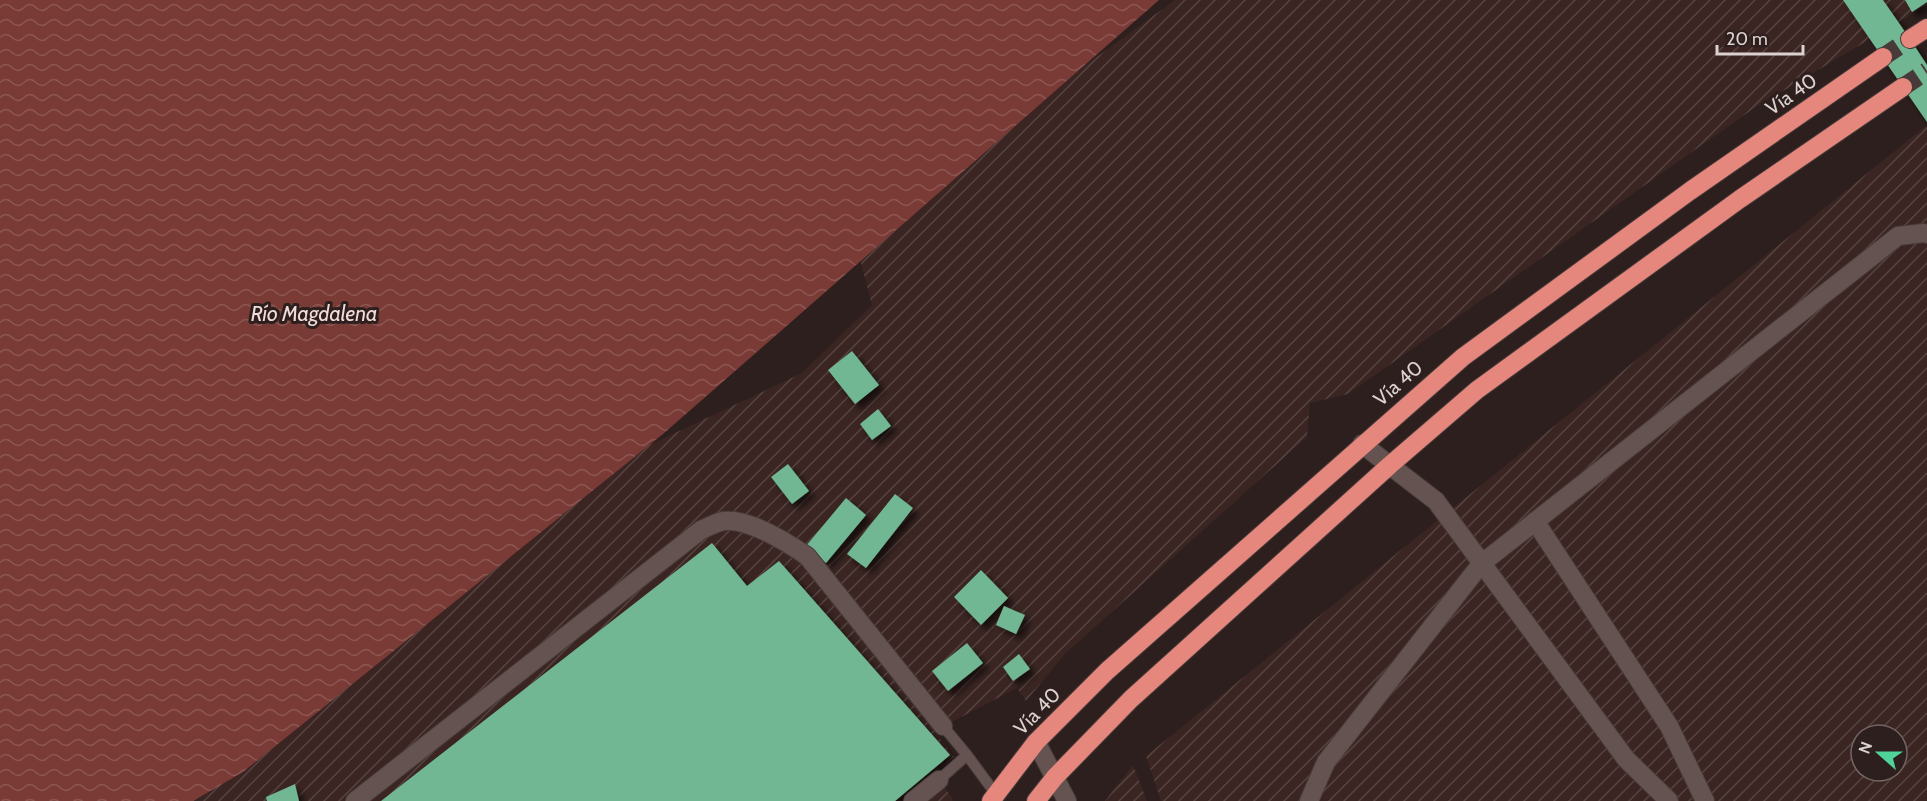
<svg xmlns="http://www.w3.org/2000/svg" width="1927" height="801" font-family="Cabin,sans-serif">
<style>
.industrial{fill:url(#industrial-furrows);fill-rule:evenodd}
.water{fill:url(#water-waves)}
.building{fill:#71b793;filter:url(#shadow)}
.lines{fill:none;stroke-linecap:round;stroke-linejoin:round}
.highway-tunnel{stroke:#473a38;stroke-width:18;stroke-dasharray:18 9;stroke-linecap:butt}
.lane-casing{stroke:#483c3b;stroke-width:12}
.street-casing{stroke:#483c3b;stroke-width:20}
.highway-casing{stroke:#483c3b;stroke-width:20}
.lane{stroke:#655351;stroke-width:10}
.street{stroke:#655351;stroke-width:18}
.highway{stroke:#e6877d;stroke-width:18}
.labels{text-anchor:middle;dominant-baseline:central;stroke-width:6;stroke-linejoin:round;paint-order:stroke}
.street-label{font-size:20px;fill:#dbd1cf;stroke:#2d1f1d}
.water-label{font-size:21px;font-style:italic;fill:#f2dcda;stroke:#2d1f1d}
</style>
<defs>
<pattern id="industrial-furrows" width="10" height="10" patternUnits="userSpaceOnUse" patternTransform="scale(1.5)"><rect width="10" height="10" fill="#3a2522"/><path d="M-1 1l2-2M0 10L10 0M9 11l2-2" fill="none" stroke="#564441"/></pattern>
<pattern id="water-waves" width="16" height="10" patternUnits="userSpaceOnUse" patternTransform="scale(1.5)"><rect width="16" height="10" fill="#7a3b36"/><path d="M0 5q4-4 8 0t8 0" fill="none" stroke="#8c5652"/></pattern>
<filter id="shadow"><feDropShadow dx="5.5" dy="5.5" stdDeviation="3" flood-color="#0009"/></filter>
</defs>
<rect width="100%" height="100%" fill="#2d1f1d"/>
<!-- industrial -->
<path class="industrial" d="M1175 0H1927V5L1753 109 1348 394 1310 403 1307 437 1066 653 1026 701 1017 688 934 731 954 757 934 774 953 799 952 801H122L605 466 802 373 872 305 857 248 1061 83Z
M1927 125V801H1161L1146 756ZM1861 735H1897V771H1861Z
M1133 765 1147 801H1105Z"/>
<!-- water -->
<path class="water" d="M0 0H1159L663 434 243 772 193 801H0Z"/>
<!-- building -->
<path class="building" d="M1843 0H1883L1910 39 1927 65V122Z
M1905 0H1927V2L1912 12Z
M852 351 879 385 855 404 828 370Z
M878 409 891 426 872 440 860 424Z
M788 464 809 491 792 504 771 477Z
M895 494 913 508 866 568 847 554Z
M846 498 866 515 826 563 806 546Z
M712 543 747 586 779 561 950 755 895 801H381Z
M981 570 1008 598 981 625 954 597Z
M1004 606 1025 615 1016 634 996 625Z
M967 643 983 663 948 691 932 671Z
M1019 654 1030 669 1013 681 1003 667Z
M295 784 299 801H267L266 797Z"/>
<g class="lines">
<!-- highway-tunnel -->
<path class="highway-tunnel" d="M1883 57 1910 39
M1903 87 1927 71"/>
<defs>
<path id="lane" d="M943 726 967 755
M939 780 967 755 998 797"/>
<path id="street" d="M1362 444 1436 501 1626 759 1669 801
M1535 521 1669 726 1705 801
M1036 742 1067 801
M355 801 701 530C708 527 717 522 724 521 748 518 788 543 807 556L943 726
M913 801 939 780
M1309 801 1326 762 1481 564 1898 236 1924 233 1927 234"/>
<path id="highway" d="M1910 39 1927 28
M991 801 1036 742 1107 671 1463 357 1690 191 1883 57
M1036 801 1055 777 1131 699 1390 465 1477 390 1740 199 1903 87"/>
</defs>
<!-- lane casing -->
<use href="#lane" class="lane-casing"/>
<!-- street casing -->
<use href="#street" class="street-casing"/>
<!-- highway casing -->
<use href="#highway" class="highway-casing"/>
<!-- lane -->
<use href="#lane" class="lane"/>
<!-- street -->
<use href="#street" class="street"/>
<!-- highway -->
<use href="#highway" class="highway"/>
</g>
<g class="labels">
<!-- street labels -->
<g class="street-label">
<text transform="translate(1791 94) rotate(-35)">Vía 40</text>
<text transform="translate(1398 383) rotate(-41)">Vía 40</text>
<text transform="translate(1037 711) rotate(-46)">Vía 40</text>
</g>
<!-- water labels -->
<g class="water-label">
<text x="314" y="313">Río Magdalena</text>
</g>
</g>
<!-- north arrow -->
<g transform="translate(1879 753) rotate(291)"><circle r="28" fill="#2d1f1d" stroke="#736664" stroke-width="1.5"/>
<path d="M0-4.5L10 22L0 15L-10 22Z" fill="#4fd399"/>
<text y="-9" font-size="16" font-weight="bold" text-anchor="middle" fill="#dbd1cf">N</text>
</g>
<!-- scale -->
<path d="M1717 45v9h86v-9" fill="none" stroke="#dbd1cf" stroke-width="3"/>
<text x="1726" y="45" font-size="18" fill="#dbd1cf" stroke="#2d1f1d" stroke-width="4.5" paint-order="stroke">20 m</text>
</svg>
